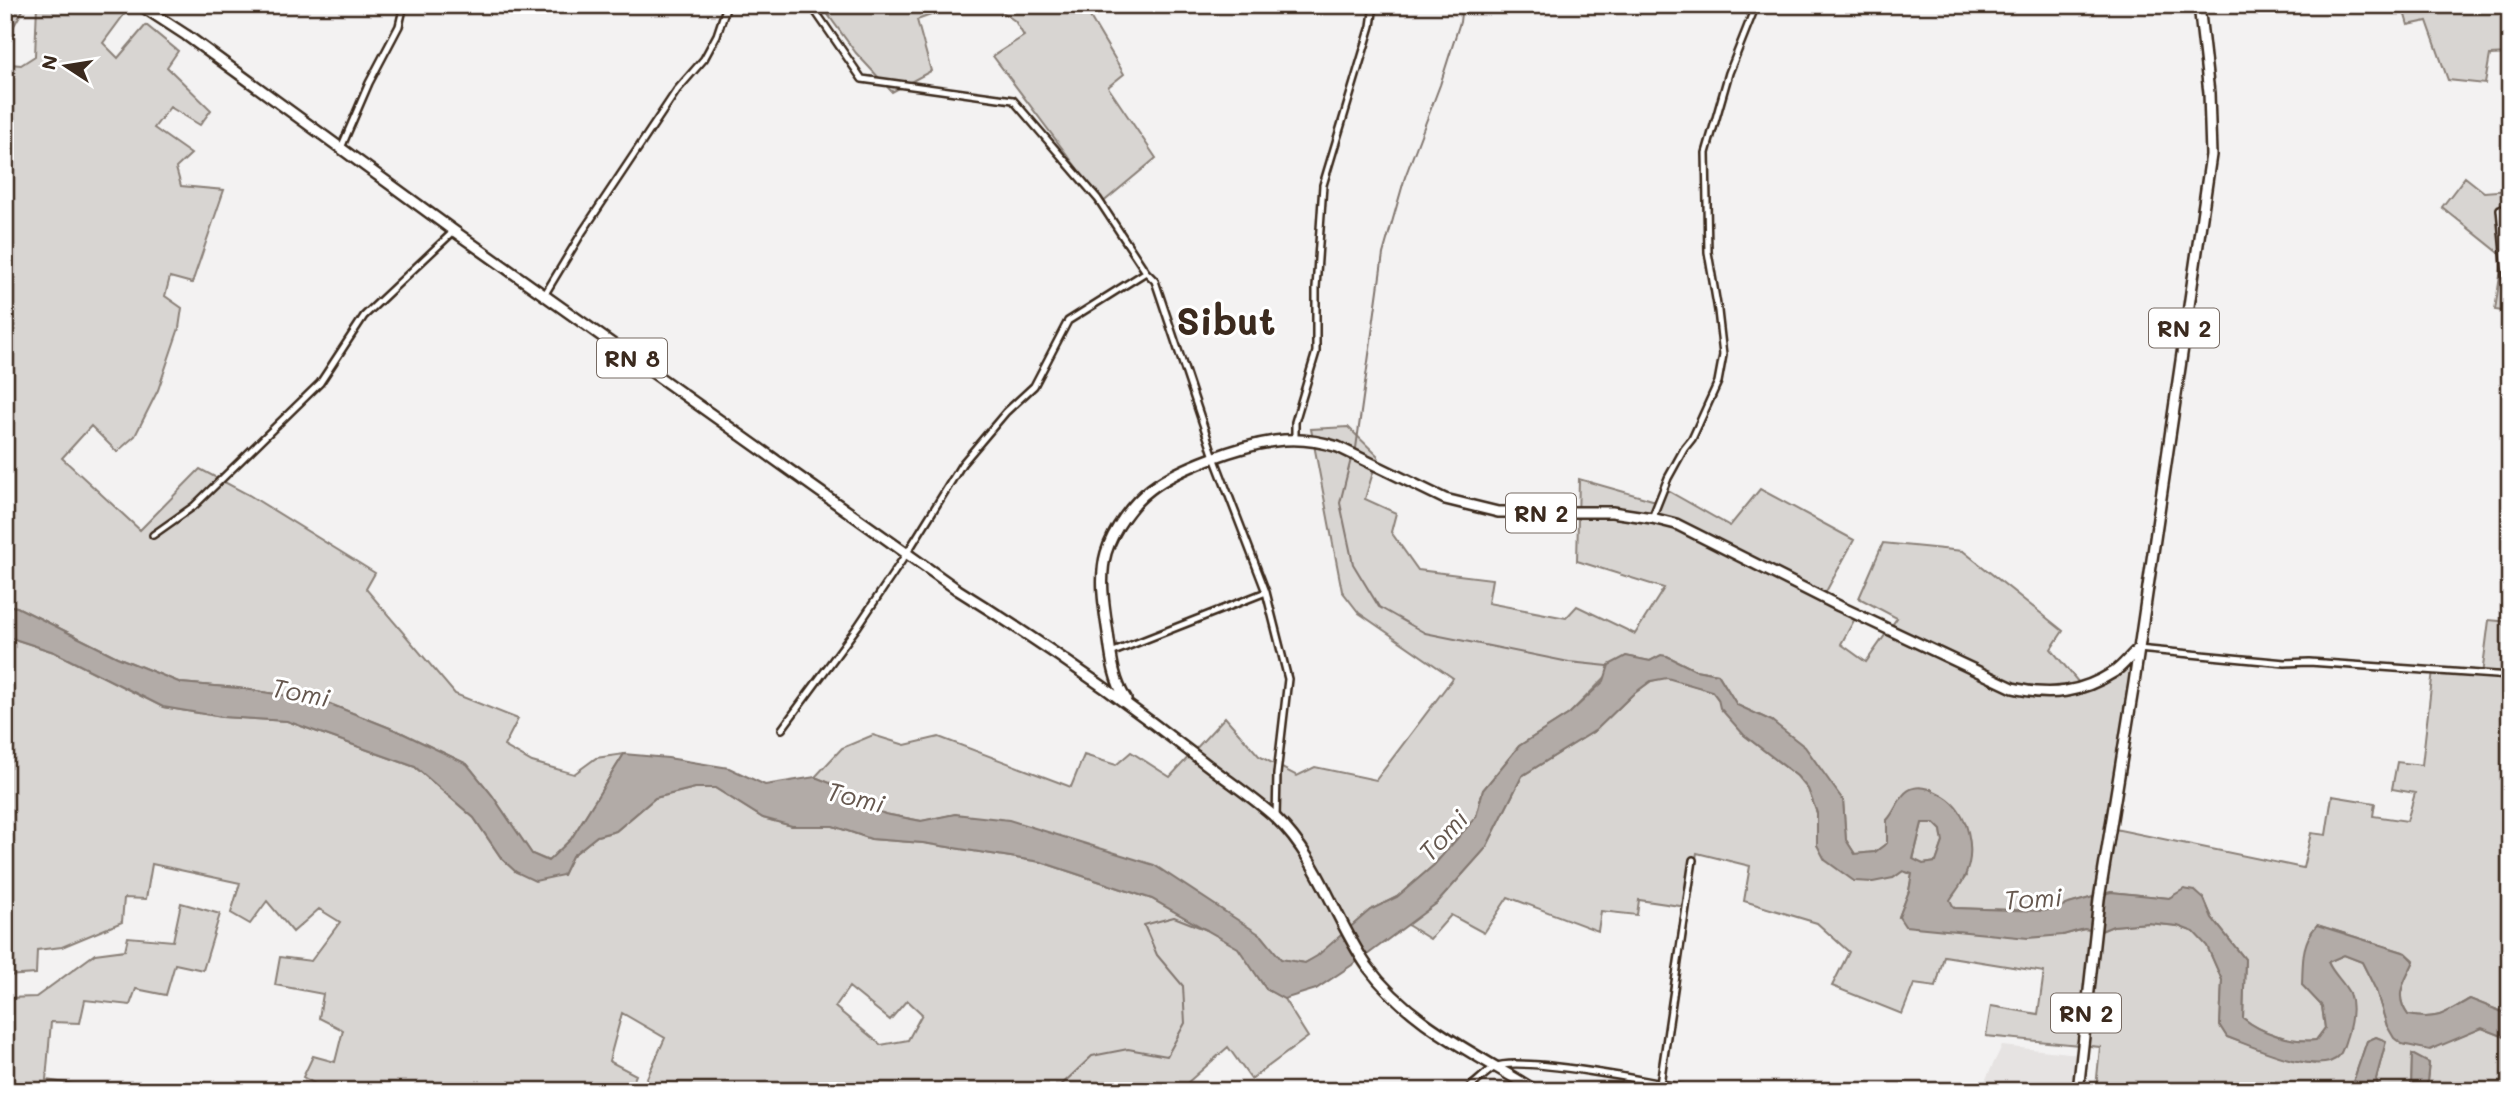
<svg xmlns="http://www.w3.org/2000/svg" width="2515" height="1096" font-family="Mali,sans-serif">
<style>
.built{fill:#e6e3e2}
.green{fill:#d8d5d2;stroke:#8a8078;stroke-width:2;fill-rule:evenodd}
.water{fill:#b2aba7;stroke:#827770;stroke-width:2;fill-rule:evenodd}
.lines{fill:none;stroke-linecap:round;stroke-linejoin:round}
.stream{stroke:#827770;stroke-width:2}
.street-casing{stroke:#3b2a1e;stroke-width:10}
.primary-casing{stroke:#3b2a1e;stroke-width:14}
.street{stroke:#fff;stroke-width:5}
.primary{stroke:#fff;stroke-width:9}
.labels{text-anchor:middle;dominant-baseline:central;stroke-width:6;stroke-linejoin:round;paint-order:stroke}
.shield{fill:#fff;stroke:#766a62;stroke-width:2}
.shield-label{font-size:23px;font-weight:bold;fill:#3b2a1e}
.water-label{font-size:26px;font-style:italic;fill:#65574e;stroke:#fff}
.town-label{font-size:38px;font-weight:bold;fill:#3b2a1e;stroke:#fff}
</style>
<rect width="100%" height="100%" fill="#f3f2f2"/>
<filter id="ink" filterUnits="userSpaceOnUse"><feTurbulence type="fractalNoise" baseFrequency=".0143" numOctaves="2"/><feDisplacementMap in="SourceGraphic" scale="14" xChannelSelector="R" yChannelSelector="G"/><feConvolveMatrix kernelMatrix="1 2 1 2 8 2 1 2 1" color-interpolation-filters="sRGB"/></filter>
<g filter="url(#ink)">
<!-- built -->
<path class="built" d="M2002 1046 2078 1054 2074 1091H1980Z"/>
<!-- green -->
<path class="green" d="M5 5H26L5 41 10 64 21 65 35 56 37 5H131L103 43 118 58 146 25 178 51 167 67 211 110 200 125 170 107 154 128 191 154 176 168 181 186 224 190 192 283 170 277 165 296 182 308 179 328 158 390 135 436 117 452 91 426 62 458 140 530 200 469 249 495 375 573 366 589 455 694 518 719 504 746 532 762 574 774 596 758 624 754 571 839 549 861 532 854 492 795 467 764 400 732 325 702 238 688 181 683 117 657 17 607 5 605Z
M821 5H959L917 20 931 71 892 92 856 53Z
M992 5H1083L1124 74 1108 87 1156 158 1101 204 1077 168 993 56 1024 36 1015 21Z
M2402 5H2510V54L2490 55 2485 84 2448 80 2427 21 2408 25Z
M2465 177 2484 192 2510 190V312L2495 310 2503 256 2442 207Z
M1348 427 1378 456 1365 499 1396 513 1391 532 1418 570 1492 579 1488 603 1566 618 1577 606 1635 634 1664 588 1577 561 1579 479 1656 501 1663 488 1730 526 1760 489 1854 540 1822 599 1857 615 1841 644 1866 662 1897 618 1859 598 1883 543 1963 551 2063 631 2051 649 2083 688 2133 666 2105 827 2303 868 2311 833 2326 835 2332 796 2375 803 2373 816 2407 821 2415 793 2392 789 2397 762 2422 765 2433 670 2482 675 2489 620 2510 622V1015L2470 999C2444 1013 2439 1021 2408 1015 2393 994 2405 982 2414 960L2406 953 2317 925 2302 984 2322 1006 2325 1028 2316 1040C2292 1043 2261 1033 2243 1018L2245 959 2212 918 2204 899 2184 890 2169 898 2111 892 2044 911 1954 908 1949 900 1966 876 1932 789C1896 786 1907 800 1887 820V843L1875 852 1855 854 1846 840 1843 800 1772 721 1737 705 1718 674 1695 670 1667 656H1661L1650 661 1626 656 1569 714 1519 746 1483 790 1476 817 1434 865 1397 897 1370 910 1317 957 1305 963 1281 960 1262 936 956 814 922 821 885 814 848 799 835 785 815 777 842 748 873 735 905 745 939 737 1071 787 1084 755 1116 765 1131 752 1170 777 1225 717 1259 756 1297 776 1315 767 1376 780 1453 678 1359 613 1342 591 1311 429Z
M5 636 54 652 163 707 222 717 287 721 415 767 474 818 502 859 516 872 563 875 572 856 597 836 616 831 655 798 695 788H715L763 818 792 826H833L871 839 923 843 1041 862 1152 899 1239 948 1266 989 1284 999 1308 1037 1251 1079 1228 1047 1178 1091H645L642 1089 665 1038 622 1013 609 1061 636 1075 629 1091H328L303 1077 313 1056 335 1062 343 1030 319 1018 323 994 275 985 280 957 311 961 340 922 319 909 293 932 267 901 250 924 231 913 240 883 152 864 146 899 124 898 122 922 62 947 37 950 36 974 5 976ZM849 987 890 1020 907 1000 922 1014 908 1040 881 1045 835 1007Z
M1667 677 1712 691 1744 735 1797 776 1808 789 1817 813V845L1893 878 1903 871 1912 874 1909 891 1899 917 2063 935 2084 929 2101 931 2113 926 2148 923 2178 926 2194 932 2207 945 2222 980 2220 1026 2227 1037 2292 1060 2314 1064 2349 993 2333 973 2328 962 2344 955 2362 962 2376 990 2387 1026 2430 1049 2482 1028 2510 1039V1091H2426L2429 1063 2412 1055 2411 1091H2384L2378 1085 2376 1079 2386 1041 2376 1037 2367 1041 2352 1085 2354 1091H2129L2096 1088 2100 1047 1986 1036 1991 1006 2038 1014 2044 972 1944 956 1936 987 1914 984 1902 1014 1832 986 1849 952 1817 923 1744 901 1750 866 1697 853 1687 907 1639 900 1637 915 1601 911 1598 931 1508 897 1484 933 1451 915 1430 939 1406 924 1437 903 1486 848 1522 776 1596 730 1632 695 1651 681Z
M1922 823H1934L1941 830 1943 842 1936 862 1923 864 1913 860Z
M181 903 220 914 203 970 175 964 166 995 136 989 130 1005 85 1000 80 1023 51 1022 46 1080 80 1085 79 1091H5V1007L7 998 36 997 95 954 125 950 128 937 173 941Z"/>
<!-- water -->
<path class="water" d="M5 605 17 607 117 657 181 683 238 688 325 702 400 732 467 764 492 795 532 854 548 861 571 839 624 754 668 758 729 768 765 785 815 777 835 785 848 799 885 814 921 821 955 814 1009 820 1154 865 1262 936 1281 959 1305 963 1317 956 1370 910 1397 897 1434 865 1476 817 1483 790 1519 746 1569 714 1604 681 1609 665 1626 656 1650 661 1661 655 1667 656 1695 670 1718 674 1737 705 1772 721 1805 747 1843 800 1846 840 1855 854 1875 852 1887 843V820C1896 811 1900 791 1914 788 1924 785 1935 791 1944 796 1969 811 1977 852 1964 878 1961 886 1954 893 1950 900L1954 908 2044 911 2111 892 2169 898 2184 889 2195 891 2204 899 2212 918 2245 959 2243 1018C2261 1033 2292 1043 2316 1040L2325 1028 2322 1006 2302 985C2303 962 2301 943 2317 925L2406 953 2414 961C2405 982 2393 994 2408 1015 2439 1021 2444 1013 2470 999L2510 1015V1039L2482 1028 2430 1050 2402 1044 2394 1038 2387 1026 2376 990 2362 962 2344 955 2328 962C2333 974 2344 982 2349 993 2354 1006 2351 1023 2347 1036 2345 1041 2343 1051 2339 1056 2320 1078 2250 1045 2227 1037L2220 1026 2222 980 2207 946 2194 932 2178 926 2148 923 2113 926 2101 931 2084 929 2063 935 2028 938 1905 926 1899 917 1909 891 1912 874 1903 871 1893 878 1873 882 1854 881 1825 860 1817 845V813L1808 789 1797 776 1744 735 1720 708 1718 699 1712 691 1667 678 1651 681 1632 695 1596 730 1522 776 1486 848 1437 903 1367 955 1316 989 1284 999 1266 989 1238 948 1152 899 1041 862 923 843 871 839 833 826H792L763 818 715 788H695L655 798 616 831 597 836 572 856 563 875 535 881 516 872 502 859 474 818 415 767 287 721 222 717 163 707 54 652 5 636ZM1922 823H1934L1941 830 1943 842 1936 862 1923 864 1913 859Z
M2376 1037 2386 1041 2376 1079 2378 1085 2384 1091H2354L2352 1085 2367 1041Z
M2412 1054 2429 1063 2426 1091H2411Z"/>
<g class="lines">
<!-- stream -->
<path class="stream" d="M1356 448 1383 254 1405 177 1440 85 1460 22 1462 5
M1351 459 1340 503 1353 564 1379 607 1425 633 1569 662 1608 666
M1055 1091 1092 1056 1128 1049 1167 1056 1185 1023 1183 986 1157 955 1144 925 1174 917 1207 930"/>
<defs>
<path id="street" d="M811 5 862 79 1013 100 1098 199 1146 272 1155 281 1214 457 1266 592 1288 679 1277 774 1276 818
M341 148 369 83 399 26 404 5
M2500 209 2510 317
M545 294 583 231 677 90 704 59 717 35 727 5
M1295 440V422L1316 352V288L1323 185 1371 26 1374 5
M1652 518 1668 478 1684 449 1692 439 1718 382 1723 355 1718 311 1708 252 1706 153 1729 73 1756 5
M153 535 194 506 320 383 364 316 454 231
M2138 649 2285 663 2309 662 2510 676
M1111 653 1266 592
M782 729 858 626 907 553 962 464 1006 412 1034 386 1068 321 1146 272
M1465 1091C1475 1084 1485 1073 1495 1067 1517 1055 1663 1083 1693 1091
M1659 1091 1693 860"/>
<path id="primary" d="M140 5 186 35 454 231 958 590C1042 642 1123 699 1201 760 1225 779 1253 797 1276 818 1319 859 1334 918 1367 966 1410 1025 1476 1053 1536 1091
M1126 699C1113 680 1111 655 1108 633 1104 607 1099 578 1106 553 1113 530 1132 503 1151 489 1180 467 1240 446 1275 441 1296 438 1319 441 1338 447L1445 499 1498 512H1612L1652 518 1676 524 1839 606 2013 688C2050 697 2081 693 2114 672 2122 667 2130 656 2138 649
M2078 1091 2099 899 2134 683 2211 155 2209 93 2199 5"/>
</defs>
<!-- street casing -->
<use href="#street" class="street-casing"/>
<!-- primary casing -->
<use href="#primary" class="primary-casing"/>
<!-- street -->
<use href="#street" class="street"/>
<!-- primary -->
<use href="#primary" class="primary"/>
</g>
</g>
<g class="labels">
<!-- shield labels -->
<g class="shield">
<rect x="2149" y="308.5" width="70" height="39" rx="5"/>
<rect x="597" y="338.5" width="70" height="39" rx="5"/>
<rect x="1506" y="493.5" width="70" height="39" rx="5"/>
<rect x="2051" y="993.5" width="70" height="39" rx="5"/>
</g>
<g class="shield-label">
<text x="2184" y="328">RN 2</text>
<text x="632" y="358">RN 8</text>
<text x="1541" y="513">RN 2</text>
<text x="2086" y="1013">RN 2</text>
</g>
<!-- water labels -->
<g class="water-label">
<text transform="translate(301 692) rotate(11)">Tomi</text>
<text transform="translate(856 797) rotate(14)">Tomi</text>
<text transform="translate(1443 835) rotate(-47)">Tomi</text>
<text transform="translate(2033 898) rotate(-3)">Tomi</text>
</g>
<!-- town labels -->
<g class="town-label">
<text x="1226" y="320">Sibut</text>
</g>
</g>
<!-- margin -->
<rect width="2515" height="1096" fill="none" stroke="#fff" stroke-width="28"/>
<rect x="14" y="14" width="2487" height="1068" fill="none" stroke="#3b2a1e" stroke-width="2.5" filter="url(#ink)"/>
<!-- north arrow -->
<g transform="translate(66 66) rotate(282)" stroke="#ffffff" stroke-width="5" paint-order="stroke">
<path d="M0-5L12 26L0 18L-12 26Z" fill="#3b2a1e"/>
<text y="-10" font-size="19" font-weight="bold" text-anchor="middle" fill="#3b2a1e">N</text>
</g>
</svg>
